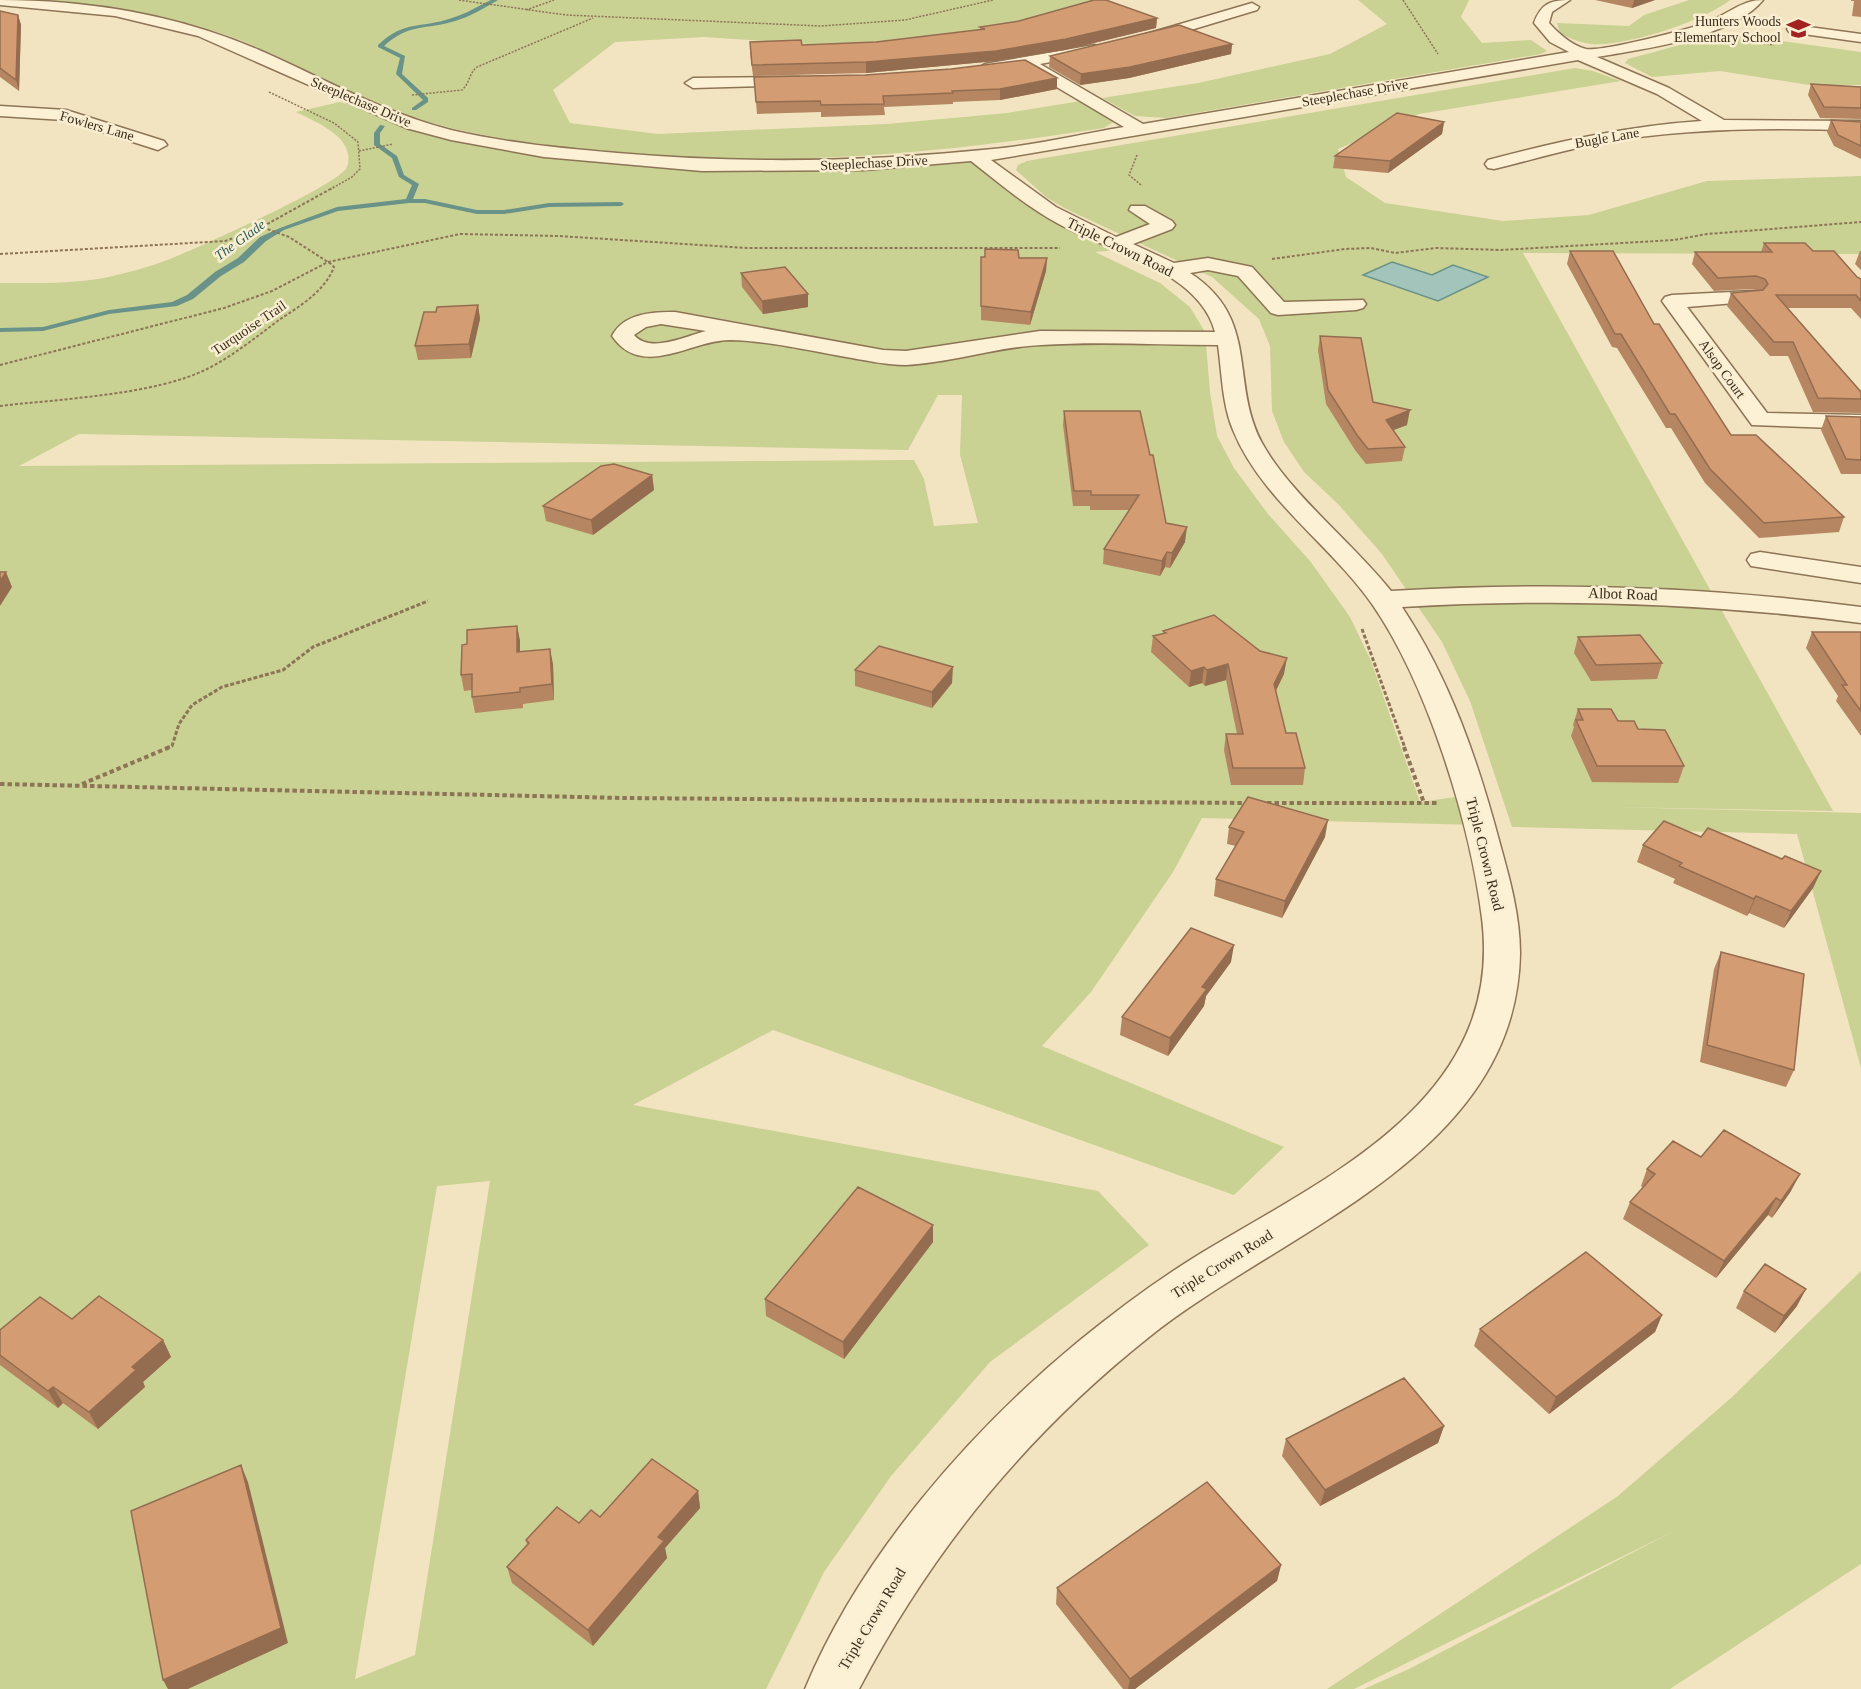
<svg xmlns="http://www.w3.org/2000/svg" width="1861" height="1689" font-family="Georgia,serif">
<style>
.green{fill:#c9d193;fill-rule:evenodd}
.water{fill:#a3c4bb;stroke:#699389;stroke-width:1.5}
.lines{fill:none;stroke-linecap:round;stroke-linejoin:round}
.stream{fill:#699389;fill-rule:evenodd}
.minor-casing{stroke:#8d7456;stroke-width:3}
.path-far3{stroke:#8d7456;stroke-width:1.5;stroke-dasharray:2 1.5;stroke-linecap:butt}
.path-far2{stroke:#8d7456;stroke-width:2;stroke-dasharray:3 2;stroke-linecap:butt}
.path-far1{stroke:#8d7456;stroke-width:3;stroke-dasharray:4 2;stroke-linecap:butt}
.path{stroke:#8d7456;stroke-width:4;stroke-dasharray:4.5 3;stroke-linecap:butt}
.minor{fill:#fcf1d4;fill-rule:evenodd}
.wall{fill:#b68662}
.shaded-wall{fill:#946d50}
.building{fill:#d49c72;stroke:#946d50;stroke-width:1.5}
.labels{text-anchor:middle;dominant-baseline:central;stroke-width:5;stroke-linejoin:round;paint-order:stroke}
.far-poi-label{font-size:14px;fill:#3b2c1c;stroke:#f9eed1;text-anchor:end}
.far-street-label{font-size:14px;fill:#3b2c1c;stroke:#f9eed1}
.far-water-label{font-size:14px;font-style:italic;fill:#2a5d5a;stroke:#f9eed1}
.street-label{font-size:15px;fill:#3b2c1c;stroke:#f9eed1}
</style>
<rect width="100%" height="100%" fill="#f2e4c0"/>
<!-- green -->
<path class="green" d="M38 0H1097L1017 25 893 42 810 44 704 37 615 42 553 90 570 123 658 134 887 124 1007 113 1081 101 1115 121 1104 128C935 154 777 169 606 152 546 146 486 138 428 122 365 105 311 71 252 45 185 16 110 7 38 0Z
M1358 0H1469L1461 17 1482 43 1531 40 1547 51 1541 54 1166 118 1135 116 1102 98 1198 83 1330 54 1387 24Z
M1689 0H1730C1704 21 1625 47 1592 44 1580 43 1571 38 1560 34L1557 23 1629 26 1644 15Z
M1724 33 1861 52V85H1809L1720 71 1652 77 1625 63 1628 59Z
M1575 68 1593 71 1621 81 1419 114 1338 149 1346 177 1385 203 1503 221 1589 215 1707 181 1861 176V254L1523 253 1833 811 1608 807 1861 813V1068L1797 834 1512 827 1470 701 1442 642 1382 554 1338 504 1304 472 1284 442 1272 411 1270 346 1259 319 1212 277 1066 209 1046 197 1016 170 1018 165 1027 161Z
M340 102 451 135 702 166 975 156 1012 187 1126 249 1095 252 1160 283 1190 307 1205 332 1210 392 1217 436 1234 468 1268 514 1310 561 1350 617 1371 661 1420 802 1470 795 1479 825 1202 818 1173 872 1091 992 1042 1046 1284 1147 1234 1195 773 1030 633 1105 1098 1191 1149 1245 990 1362 891 1476 824 1572 766 1689H0V283C36 283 69 284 104 278 127 273 149 267 170 259 195 249 341 184 347 167 357 138 316 122 296 112ZM938 395H962L960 455 978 523 934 526 924 479 914 460 19 466 79 434 908 450ZM490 1181 415 1655 355 1679 437 1186Z
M1861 1271V1564L1670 1689H1364L1409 1669 1674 1531 1354 1689H1327L1618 1496 1731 1398Z"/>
<!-- water -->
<path class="water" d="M1392 262 1432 275 1453 265 1488 277 1438 301 1363 275Z"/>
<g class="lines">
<!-- stream -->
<path class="stream" d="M491 0H498C485 8 469 17 455 21 426 30 409 23 384 46L405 56 402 74 428 98V102L416 110H412V108L423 100 422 99 396 74 400 58 378 47V45C406 19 421 29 452 18 466 14 478 6 491 0Z
M380 125 385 126 380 133V144L397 156 404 175 419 184 413 199H425L477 210H504L549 203 621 202 624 204 621 206 549 207 504 214H477L425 203H409L338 211 284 230 266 241 244 262 221 276 193 299 177 306 109 314 43 331 0 332V328L43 327 109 310 172 302 187 295 215 272 238 258 260 237 280 228 337 207 406 199 412 185 399 177 392 158 374 145V133Z"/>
<defs>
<path id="minor" d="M0 0C88 0 178 15 259 50 323 78 384 113 451 130 506 143 562 148 617 153 743 164 868 162 993 149 1037 145 1081 134 1124 127L1023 67 985 74 977 69 985 64 1094 45 1099 47 1102 50 1099 53 1040 64 1143 124 1569 52 1550 42 1534 23C1541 4 1550 0 1570 0L1552 12 1549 23C1558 33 1571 45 1586 49 1602 52 1691 29 1708 22 1728 14 1742 0 1763 0 1732 38 1643 49 1597 57L1669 88 1724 120 1861 121V131C1775 127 1690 128 1605 142 1568 149 1531 160 1494 169L1488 168 1485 164 1488 160C1559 141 1628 126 1702 121L1657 94 1578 60 991 160 1056 207 1116 237 1150 224 1129 210 1131 206H1145L1172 221 1175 225 1172 229 1133 244 1174 263 1208 258 1252 267 1284 302 1363 300 1366 304 1363 308 1356 310 1278 315 1271 313 1238 276 1208 270 1190 273C1261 319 1229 381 1262 443 1290 494 1353 543 1391 591 1548 582 1704 586 1861 607V623C1708 603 1556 598 1402 607 1450 679 1478 761 1500 844 1510 880 1520 916 1520 953 1517 1157 1282 1230 1149 1337 1026 1435 932 1550 859 1689H805C860 1556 970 1431 1079 1341 1117 1310 1156 1281 1198 1255 1326 1177 1505 1100 1482 918 1470 822 1427 683 1372 604 1330 544 1261 499 1233 430 1222 404 1222 373 1218 345 1160 345 1099 341 1041 345 996 347 951 363 906 365 887 365 869 361 852 358 811 351 771 341 730 340 691 340 642 380 612 336 624 313 652 312 675 312L883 350 906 351 1040 331 1215 332C1199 270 1106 251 1057 223 1026 206 999 183 971 161L864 170 702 171 544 157 451 140 406 128 198 36 115 16 0 5ZM661 324 706 331C686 336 650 354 634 335L646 327Z
M1252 3 1259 7 1257 10 1141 45 1133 40 1136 37Z
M1794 25 1861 34V42L1789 32 1787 29 1789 26Z
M799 77 805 79 807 82 805 85 693 88 685 83 693 78Z
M0 106 66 110 164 141 167 145 158 150 64 120 0 116Z
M1752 291 1759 293 1762 297 1759 301 1687 307 1767 413 1861 415V429L1752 425 1662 301 1665 297 1672 295Z
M1760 552 1861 567V583L1751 566 1747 560 1751 554Z"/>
</defs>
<!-- minor casing -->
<use href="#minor" class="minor-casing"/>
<!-- path-far3 -->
<path class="path-far3" d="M459 0 566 15 821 26 905 20 993 0
M1403 0 1438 54
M526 10 554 0
M1748 35 1761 43 1774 45
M269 92 334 123 358 142 360 169 352 177 331 189
M412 95 462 90C470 83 469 73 477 67L593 18
M359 151 393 144
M1137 155 1129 175 1141 185"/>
<!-- path-far2 -->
<path class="path-far2" d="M0 254 225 241 263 228
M1272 259 1345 249 1371 248 1395 253 1436 248 1501 250 1674 240 1707 234 1861 222
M0 365 224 308 272 291 328 262 460 234 559 236 747 248H1060
M0 406C59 399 155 395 207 369 233 356 256 337 279 320 300 306 325 291 334 267L331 264 289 237 262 227 334 187"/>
<!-- path-far1 -->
<path class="path-far1" d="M1362 629 1405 748
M166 748 172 746 179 724 192 705 222 687 283 670 313 647 428 601"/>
<!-- path -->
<path class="path" d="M1404 747 1424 803
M0 784 624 798 1247 803
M82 784 170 747
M1267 803H1439"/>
<!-- minor -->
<use href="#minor" class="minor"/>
</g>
<!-- wall -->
<path class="wall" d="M1595 0H1655L1632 8Z
M1851 0H1861V17L1852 16 1854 1H1851Z
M0 11 18 15 21 25 19 91 0 77Z
M1157 18 1156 28 1065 50 996 61 866 73 753 76 750 52 802 45 876 42 980 30V27Z
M1232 44 1231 54 1129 78 1080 85 1049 67 1050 56Z
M754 77 1057 89 1000 100 953 102V104L884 107 885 115 821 117V112L757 114Z
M1811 84 1861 87V119L1820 118 1808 95Z
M1831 120 1861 122V159L1834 146 1827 132Z
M1444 122 1442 134 1388 173 1333 168 1335 156Z
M1764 243 1813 251 1857 277 1861 279V319L1851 308H1788L1861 392V413L1813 412 1788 356H1770L1727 306 1731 293 1757 291 1752 289 1714 291 1692 264 1695 252H1761Z
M1570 251 1654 324 1731 435 1844 517 1839 532 1759 538 1705 483 1671 428H1666L1617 348 1612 347 1567 264Z
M1860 251H1861V270L1855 264Z
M981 257 1047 258 1046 271 1030 325 981 320Z
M741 273 808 307 763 314 742 287Z
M478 305 480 319 471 358 418 360 415 346 436 312Z
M1320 336 1373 402 1407 425 1393 430 1405 447 1402 461 1366 464 1355 450 1326 404 1318 350Z
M1064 411 1166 523 1185 542 1170 568 1165 567 1160 576 1103 564 1104 549 1129 510H1090V506H1073L1063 425Z
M1826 416 1861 417V474H1841L1821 430Z
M652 475 654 490 593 535 546 521 543 506Z
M517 626 520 641V652L553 664 554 700 523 704V708L475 713 472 697V690L464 691 461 675 467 644Z
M1163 631 1284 674 1276 691 1286 733 1305 768 1303 785H1231L1224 750 1226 734H1237L1226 680 1205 686 1202 683 1189 687 1151 652 1153 636 1163 634Z
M1812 632H1861V736L1836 701 1838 696 1806 648Z
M1578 637 1662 663 1657 679 1591 681 1574 653Z
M855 670 952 683 932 708 855 686Z
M1578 709 1618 721 1638 729 1684 766 1678 783 1592 782 1571 736 1574 727 1573 725Z
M1229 827 1325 837 1282 918 1214 896 1216 879 1236 846 1227 844Z
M1701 837 1782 859 1821 871 1813 888 1784 928 1749 913 1747 916 1673 883 1675 879 1637 862 1643 845Z
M1721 952 1794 1070 1786 1087 1700 1062 1714 969Z
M1231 962 1206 996 1204 1006 1168 1056 1120 1035 1122 1017Z
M1701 1157 1791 1191 1772 1218 1768 1215 1716 1278 1623 1219 1630 1202 1643 1188 1641 1186 1647 1169Z
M933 1225V1242L844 1359 766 1316 765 1299Z
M1744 1291 1797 1306 1775 1333 1736 1308Z
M1662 1315 1655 1332 1549 1414 1474 1346 1480 1329Z
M72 1319 163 1340 171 1357 143 1382 145 1387 98 1429 63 1403 58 1408 0 1365V1330Z
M1444 1426 1438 1443 1320 1506 1282 1456 1286 1439Z
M698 1491 700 1508 665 1548 667 1558 593 1646 512 1583 507 1567 527 1545 526 1540 579 1523Z
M1281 1565 1277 1581 1135 1689H1123L1056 1604 1057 1588Z"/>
<!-- shaded-wall -->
<path class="shaded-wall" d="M1634 0H1655L1632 8Z
M18 15 21 25 19 91 16 80Z
M1157 18 1156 28 1065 50 996 61 866 73V62Z
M1232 44 1231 54 1129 78 1080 85 1081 74Z
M1057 78V89L1000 100V89Z
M1444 122 1442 134 1388 173 1390 161Z
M1047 258 1046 271 1030 325 1031 312Z
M808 294V307L763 314 762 301Z
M478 305 480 319 471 358 469 344Z
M1410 410 1407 425 1383 434 1386 420Z
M652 475 654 490 593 535 591 520Z
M1187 527 1185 542 1170 568 1172 553Z
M1167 552 1165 567 1160 576 1162 561Z
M6 572 12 587 0 606V581Z
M517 626 520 641V668L517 652Z
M550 649 553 664 554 700 552 684Z
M1287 658 1284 674 1271 700 1274 684Z
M1228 664 1226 680 1205 686 1207 670Z
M953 667 952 683 932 708V692Z
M1204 667 1202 683 1189 687 1191 671Z
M1328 820 1325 837 1282 918 1285 901Z
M1821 871 1813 888 1784 928 1791 911Z
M1756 896 1749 913 1747 916 1754 899Z
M1234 945 1231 962 1206 996 1204 1006 1168 1056 1170 1038 1202 987Z
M1800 1174 1791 1191 1772 1218 1781 1201Z
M1776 1198 1768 1215 1716 1278 1724 1261Z
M933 1225V1242L844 1359 843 1342Z
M1806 1289 1797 1306 1775 1333 1784 1316Z
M1662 1315 1655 1332 1549 1414 1556 1397Z
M163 1340 171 1357 143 1382 145 1387 98 1429 89 1412 132 1367Z
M53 1387 63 1403 58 1408 48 1391Z
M1444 1426 1438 1443 1320 1506 1325 1490Z
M241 1465 248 1482 288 1643 188 1689H168L163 1680Z
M698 1491 700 1508 665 1548 667 1558 593 1646 588 1630 658 1537Z
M1281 1565 1277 1581 1135 1689H1128L1130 1679Z"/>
<!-- building -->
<path class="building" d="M1094 0H1106L1157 18 1066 39 996 51 866 62 752 65 750 42 801 40 802 45 876 42 985 29 980 27 1019 21Z
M0 11 18 15 16 80 0 68Z
M1179 25 1232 44 1130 67 1081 74 1050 56Z
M1025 60 1057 78 1000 89 952 91 953 93 883 96 884 104 821 105 820 101 756 102 754 77 865 75 951 69Z
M1811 84 1861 87V108L1824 107Z
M1397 113 1444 122 1390 161 1335 156Z
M1831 120 1861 122V146L1838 135Z
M1764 243H1805L1813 251H1834L1857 277 1861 279V301L1856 295H1776L1861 392V399L1818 398 1793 342H1774L1731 293 1763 290 1768 284 1765 279 1756 276 1718 278 1695 252H1772Z
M985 249 1018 250 1019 258H1047L1031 312 981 306V257H985Z
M1570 251H1613L1654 324H1659L1731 435H1756L1844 517 1764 523 1710 469 1675 414H1670L1621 334H1615Z
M785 267 808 294 762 301 741 273Z
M478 305 469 344 415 346 424 312H436L437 307Z
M1320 336 1361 338 1373 402 1410 410 1386 420 1405 447 1368 449 1357 435 1328 390Z
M1064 411H1140L1150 455H1153L1166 523 1187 527 1172 553 1167 552 1162 561 1104 549 1139 495H1091V491H1074Z
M1826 416 1861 417V460L1846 459Z
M614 464 652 475 591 520 543 506 601 466Z
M0 572H6L0 581Z
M1214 615 1260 651 1287 658 1274 684 1286 733H1296L1305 768H1233L1226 734H1243L1228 664 1207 670 1204 667 1191 671 1153 636 1166 633 1163 631Z
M517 626V652L550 649 552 684 520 688V692L472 697V674L461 675 462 645 467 644V630Z
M1812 632H1861V711L1842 685H1847Z
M1640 635 1662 663 1596 665 1578 637Z
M879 646 953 667 932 692 855 670Z
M1578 709H1611L1618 721H1634L1638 729 1665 730 1684 766H1597L1576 720H1583Z
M1248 797 1328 820 1285 901 1216 879 1244 832 1229 827Z
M1664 821 1701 837 1708 828 1782 859 1785 856 1821 871 1791 911 1756 896 1754 899 1679 866 1682 863 1643 845Z
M1191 928 1234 945 1202 987 1207 989 1170 1038 1122 1017Z
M1721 952 1804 974 1794 1070 1707 1045Z
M1724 1130 1800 1174 1781 1201 1776 1198 1724 1261 1630 1202 1655 1174 1647 1169 1673 1141 1701 1157Z
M858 1187 933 1225 843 1342 765 1299Z
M1586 1252 1662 1315 1556 1397 1480 1329Z
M1765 1264 1806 1289 1784 1316 1744 1291Z
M99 1296 163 1340 132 1367 136 1370 89 1412 53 1387 48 1391 0 1355V1330L40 1297 72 1319Z
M1404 1378 1444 1426 1325 1490 1286 1439Z
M652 1459 698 1491 658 1537 664 1541 588 1630 507 1567 529 1543 526 1540 557 1507 579 1523 591 1510 600 1517Z
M241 1465 281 1628 163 1680 131 1511Z
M1207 1482 1281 1565 1130 1679 1057 1588Z"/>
<!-- icons -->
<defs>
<symbol id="school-bare" viewBox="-9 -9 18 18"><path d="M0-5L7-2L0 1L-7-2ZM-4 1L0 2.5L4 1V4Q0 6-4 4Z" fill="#a32120" stroke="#f9eed1" stroke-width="2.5" paint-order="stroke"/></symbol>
</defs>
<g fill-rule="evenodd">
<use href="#school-bare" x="1782" y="12" width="33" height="33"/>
</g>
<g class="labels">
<!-- far-poi labels -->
<g class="far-poi-label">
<text x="1781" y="21">Hunters Woods<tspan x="1781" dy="16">Elementary School</tspan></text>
</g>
<!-- far-street labels -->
<g class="far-street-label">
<text transform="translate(1355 93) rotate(-10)">Steeplechase Drive</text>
<text transform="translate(361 102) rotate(23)">Steeplechase Drive</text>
<text transform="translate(97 126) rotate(16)">Fowlers Lane</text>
<text transform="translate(1607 138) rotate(-10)">Bugle Lane</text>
<text transform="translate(874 163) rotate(-3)">Steeplechase Drive</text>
<text transform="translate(249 328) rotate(-34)">Turquoise Trail</text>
<text transform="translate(1722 369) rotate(54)">Alsop Court</text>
</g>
<!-- far-water labels -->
<g class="far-water-label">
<text transform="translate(240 240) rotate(-36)">The Glade</text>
</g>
<!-- street labels -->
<g class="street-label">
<text transform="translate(1120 247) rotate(26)">Triple Crown Road</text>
<text transform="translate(1623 594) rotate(2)">Albot Road</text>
<text transform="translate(1485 854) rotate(76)">Triple Crown Road</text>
<text transform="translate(1222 1264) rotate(-32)">Triple Crown Road</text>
<text transform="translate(872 1619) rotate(-59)">Triple Crown Road</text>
</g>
</g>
</svg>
